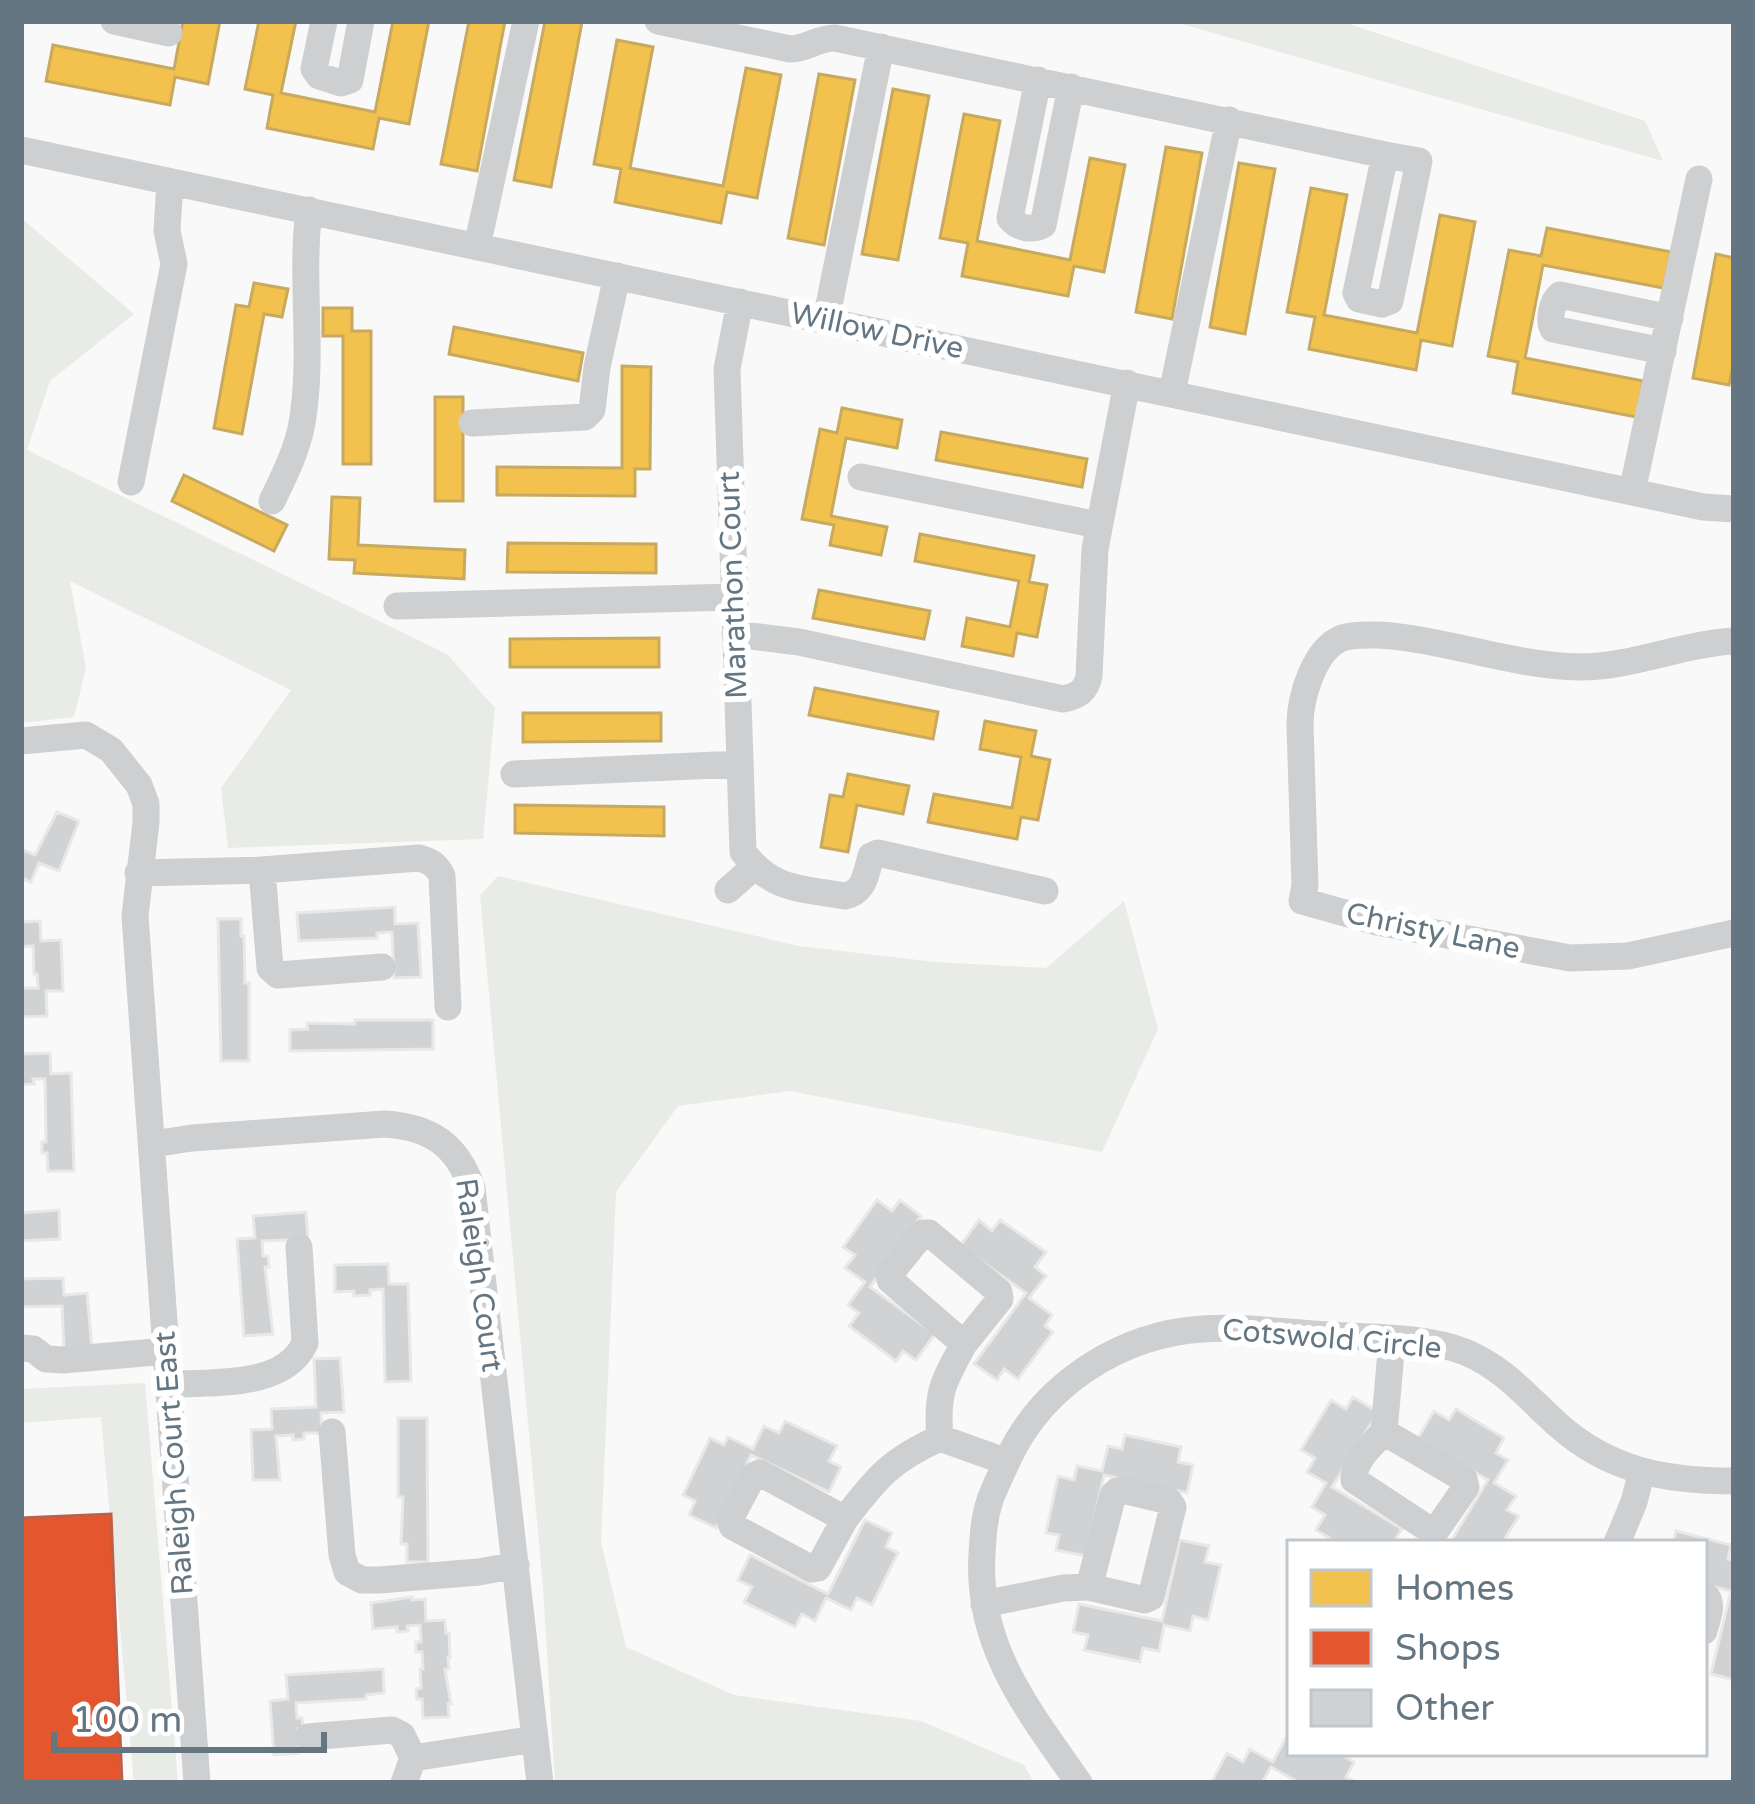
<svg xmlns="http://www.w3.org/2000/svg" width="1755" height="1804" font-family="'Varela Round',sans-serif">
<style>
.green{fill:#e8ebe6}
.homes{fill:#f2c14e;stroke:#c8aa5e;stroke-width:3}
.shops{fill:#e4572e;stroke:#be6048;stroke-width:3}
.building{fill:#d0d2d3;stroke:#e8e8e8;stroke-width:3}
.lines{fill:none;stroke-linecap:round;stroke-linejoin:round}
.minor{stroke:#cecfd0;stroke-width:27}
.labels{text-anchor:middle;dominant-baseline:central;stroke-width:12;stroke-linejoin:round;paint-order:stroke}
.street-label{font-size:30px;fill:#657683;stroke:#fff}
</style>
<rect width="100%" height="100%" fill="#f9f9f9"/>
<!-- green -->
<path class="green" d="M1171 21H1340L1645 121 1663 161Z
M21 218 134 314 50 381 27 450 447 654 495 708 483 839 228 848 221 788 291 690 70 581 86 668 74 717 21 723Z
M498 876 799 946 935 962 1046 968 1124 901 1158 1029 1102 1152 790 1091 678 1106 616 1192 601 1542 626 1647 734 1695 921 1721 1024 1765 1034 1783H555L543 1587 480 895Z
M145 1383 178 1783H134L101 1417 21 1423V1389Z"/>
<!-- homes -->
<path class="homes" d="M183 21H220L208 84 175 77 170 105 46 81 53 45 174 69Z
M259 21H296L281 93 375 112 393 21H429L409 124 379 118 373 149 267 128 273 95 245 89Z
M469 21H505L477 171 441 164Z
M545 21 582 22 551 187 514 180Z
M617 40 653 47 630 168 723 186 746 68 781 75 757 198 727 192 721 223 615 202 621 169 594 164Z
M819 74 855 80 824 245 788 238Z
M893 89 929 96 898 260 862 254Z
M964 114 1000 121 977 241 1070 260 1090 158 1125 165 1104 272 1074 266 1068 296 962 276 968 243 940 238Z
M1166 147 1202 153 1172 319 1136 312Z
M1239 163 1275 169 1245 334 1210 327Z
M1311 188 1347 195 1324 315 1417 333 1440 215 1475 222 1452 346 1421 340 1416 370 1309 349 1315 317 1287 312Z
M1547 228 1671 252 1663 288 1543 265 1525 358 1643 381 1636 417 1513 393 1518 362 1488 356 1509 250 1541 256Z
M1716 254 1734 258V359L1729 385 1693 378Z
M254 283 288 289 282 317 264 314 242 434 214 428 236 305 249 307Z
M323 308H352V331H371V464H343V336H323Z
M454 327 583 353 578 381 449 354Z
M622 366 651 367 650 469H635V496L497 495V467L622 468Z
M435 397H463V501H435Z
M842 408 902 420 897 448 846 438 831 516 887 527 881 555 830 545 834 525 802 519 820 429 837 433Z
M941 432 1087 459 1082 487 936 460Z
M184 475 287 525 274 551 172 501Z
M332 497 360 498 358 545 465 550 464 579 354 573 355 560 329 559Z
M920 534 1034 556 1029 582 1047 585 1037 637 1017 633 1013 656 962 646 967 618 1010 627 1019 581 915 561Z
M508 543 656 544V573L507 572Z
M819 590 930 611 924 639 813 618Z
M659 638V667H510V639Z
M815 688 938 712 933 739 809 715Z
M523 713H661V741L523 742Z
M985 721 1036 731 1031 756 1050 760 1038 820 1021 817 1017 839 928 822 934 794 1012 808 1021 757 980 749Z
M848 774 909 786 903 814 857 805 848 852 821 847 830 795 843 797Z
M515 805 664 807V836L515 833Z"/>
<!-- shops -->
<path class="shops" d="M111 1514 122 1783H21V1518Z"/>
<!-- building -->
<path class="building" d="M57 812 79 821 59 871 39 863 31 882 21 878V849L35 855Z
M395 907V924L418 923 421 977 394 978 392 932 377 933V938L299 941 297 913Z
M218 919H241V936H244L245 983H249V1061H221Z
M40 921 41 941 61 940 63 991H46L47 1016 21 1017V988H38L37 974H34L33 946 22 947 21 952V922Z
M355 1020H433V1049L290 1051V1030L308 1029 307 1023 355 1024Z
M50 1053 51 1074 71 1073 74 1171H48L47 1153H42V1142H46L45 1079H33L34 1084 23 1085 21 1081V1054Z
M877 1200 892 1211 900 1200 921 1216 870 1287 935 1334 916 1360 903 1351 896 1361 849 1326 859 1313 848 1305 865 1282 845 1268 855 1255 843 1247Z
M59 1210 60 1239 21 1241V1213Z
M306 1212 308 1239 262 1241 263 1256H268L269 1267H265L273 1334 244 1336 237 1239 255 1238 253 1216Z
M979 1220 992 1231 1000 1220 1046 1252 1035 1267 1046 1276 1029 1298 1052 1315 1045 1326 1053 1332 1018 1379 1004 1369 997 1380 974 1364 1026 1293 960 1246Z
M388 1264 389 1284H408L411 1381 385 1382 383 1289 370 1290V1295L354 1296V1291L335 1292V1265Z
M63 1278 64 1295 87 1293 92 1348 64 1349 62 1306 21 1307V1279Z
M340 1358 344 1412 321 1413 322 1433H304V1439L293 1440V1435L276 1436 280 1480H253L251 1430 272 1429 271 1409 316 1407 314 1359Z
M1353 1397 1378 1412 1332 1487 1402 1529 1393 1543H1338L1316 1530 1325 1515 1312 1507 1326 1483 1307 1472 1315 1458 1301 1450 1331 1400 1346 1409Z
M1456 1409 1504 1438 1496 1453 1508 1460 1494 1483 1516 1496 1507 1510 1519 1516 1502 1543H1450L1488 1480 1418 1438 1434 1411 1449 1420Z
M398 1418H427L428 1562H407V1544H401L403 1497H398Z
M785 1421 837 1446 829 1461 841 1467 829 1492 751 1455 716 1528 689 1515 695 1501 683 1495 710 1438 724 1445 728 1437 753 1449 764 1426 779 1433Z
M1125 1435 1181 1447 1178 1462 1193 1465 1187 1493 1104 1475 1086 1556 1056 1550 1059 1535 1046 1533 1058 1476 1074 1480 1077 1466 1102 1471 1108 1446 1122 1449Z
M865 1520 892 1533 886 1547 898 1553 872 1605 857 1598 851 1610 826 1598 815 1621 802 1614 795 1627 744 1602 752 1587 738 1580 750 1555 828 1594Z
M1676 1531 1731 1545 1728 1559 1734 1561V1680L1711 1674 1731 1591 1704 1584V1543H1673Z
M1180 1540 1209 1546 1205 1562 1221 1565 1208 1620 1193 1616 1190 1631 1164 1625 1159 1651 1143 1648 1140 1662 1084 1650 1088 1635 1073 1632 1079 1604 1162 1621Z
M412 1597V1600L425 1599 426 1621 445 1620 446 1633H449L450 1657H448L449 1669H445L451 1704H448L449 1717 423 1718 422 1699H417L416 1689 421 1688 420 1669H423L422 1652H416V1642H421L420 1625 407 1626 408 1631 397 1632V1627L373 1629 371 1603Z
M383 1669 384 1693 366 1695V1699L296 1703 297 1718H302L303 1729H298L299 1753 274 1755 270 1701 288 1699 286 1675Z
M1285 1739 1290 1742V1753H1338L1354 1762 1346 1777 1358 1783H1300L1271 1767 1262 1783H1211L1227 1753 1243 1762 1250 1749 1273 1762Z"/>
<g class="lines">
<!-- minor -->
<path class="minor" d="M114 21 169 33
M324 21 314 69 319 76 341 83 350 80 361 21
M658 21 790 49C807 49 817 38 835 38L1385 155
M1038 80 1010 218C1018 228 1031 231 1043 225L1071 87
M21 150 1703 507 1734 509
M1385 155 1419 161 1390 301 1382 304 1359 299 1356 293Z
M477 247 526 21
M740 302 727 369 743 852C772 891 801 888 845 896 865 892 866 873 871 856L878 853 1045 891
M826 320 881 47
M1663 351 1553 329C1548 319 1552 302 1560 295L1670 318
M1172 393 1229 120
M472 423 585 417 592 410 597 367 617 276
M861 477 1098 525
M131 482 174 264 167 231 170 182
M1632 492 1699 179
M272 501C284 476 297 451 302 423 314 353 300 281 309 210
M397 606 733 597
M735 634 799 642 1063 699C1078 696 1086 691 1089 676L1095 549 1127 383
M1734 641C1682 644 1632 667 1580 667 1512 666 1446 639 1379 635 1368 635 1353 634 1342 638 1314 649 1300 698 1300 725L1305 885 1302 901 1377 922 1570 958 1628 956 1734 933
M21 741 86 735 111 750 139 785 146 804V822L135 916 197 1783
M514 774 739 764
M262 870 270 968 278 975 382 967
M138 873 262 870 419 858C430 861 437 865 442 876L448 1007
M728 890 754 867
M152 1144 192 1138 385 1124C431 1127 457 1145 472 1188L540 1783
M923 1233H929L999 1292 1000 1299 964 1344 890 1280 889 1275Z
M21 1348 33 1349 46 1359 63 1360 167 1351
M168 1385C213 1381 284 1389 305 1343L299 1247
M332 1432 342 1555 347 1572 362 1580H379L479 1572 516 1565
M1384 1432 1464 1479 1466 1487 1437 1529 1430 1530 1354 1480C1353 1461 1372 1445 1384 1432Z
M1384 1432 1392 1340
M940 1438C936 1393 943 1382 964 1344
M760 1473 845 1519 818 1568 812 1569 732 1526 730 1519 753 1476Z
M1123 1490 1169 1501 1173 1507 1151 1597 1145 1600 1089 1587 1113 1495 1117 1491Z
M845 1519C877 1477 891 1460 940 1438L1007 1462
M1617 1543 1634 1502 1642 1471
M1704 1594C1715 1603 1707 1619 1704 1631
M984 1604 1063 1588 1089 1587
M308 1737 392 1730 402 1735 413 1758
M404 1783 413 1758 535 1739
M1079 1783C1029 1711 976 1647 982 1554 983 1536 984 1518 990 1500 995 1486 1002 1473 1008 1459 1043 1384 1121 1334 1203 1329 1245 1326 1288 1333 1330 1335 1373 1338 1424 1336 1465 1352 1504 1368 1527 1397 1557 1424 1609 1471 1666 1481 1734 1481"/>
</g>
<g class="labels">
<!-- street labels -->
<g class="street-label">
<text transform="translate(877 331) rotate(12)">Willow Drive</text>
<text transform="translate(733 585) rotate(-92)">Marathon Court</text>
<text transform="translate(1433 931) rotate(12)">Christy Lane</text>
<text transform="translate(479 1275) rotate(82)">Raleigh Court</text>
<text transform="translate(1332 1339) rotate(5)">Cotswold Circle</text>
<text transform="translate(174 1463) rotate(-94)">Raleigh Court East</text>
</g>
</g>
<!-- border -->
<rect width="1755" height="1804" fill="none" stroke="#657683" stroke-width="48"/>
<!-- legend -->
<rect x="1287" y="1540" width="420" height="216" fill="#ffffff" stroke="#c1c8cd" stroke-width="3"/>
<rect x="1311" y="1570" width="60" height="36" fill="#f2c14e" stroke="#c1c8cd" stroke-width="3"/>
<text x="1395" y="1600" font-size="36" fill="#657683">Homes</text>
<rect x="1311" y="1630" width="60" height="36" fill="#e4572e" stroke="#c1c8cd" stroke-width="3"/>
<text x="1395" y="1660" font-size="36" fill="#657683">Shops</text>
<rect x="1311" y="1690" width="60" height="36" fill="#d0d2d3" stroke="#c1c8cd" stroke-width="3"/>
<text x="1395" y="1720" font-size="36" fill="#657683">Other</text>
<!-- scale -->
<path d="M54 1732v18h270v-18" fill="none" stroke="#657683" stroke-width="6"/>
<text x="72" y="1732" font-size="36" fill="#657683" stroke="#ffffff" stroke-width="9" paint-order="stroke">100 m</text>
</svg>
